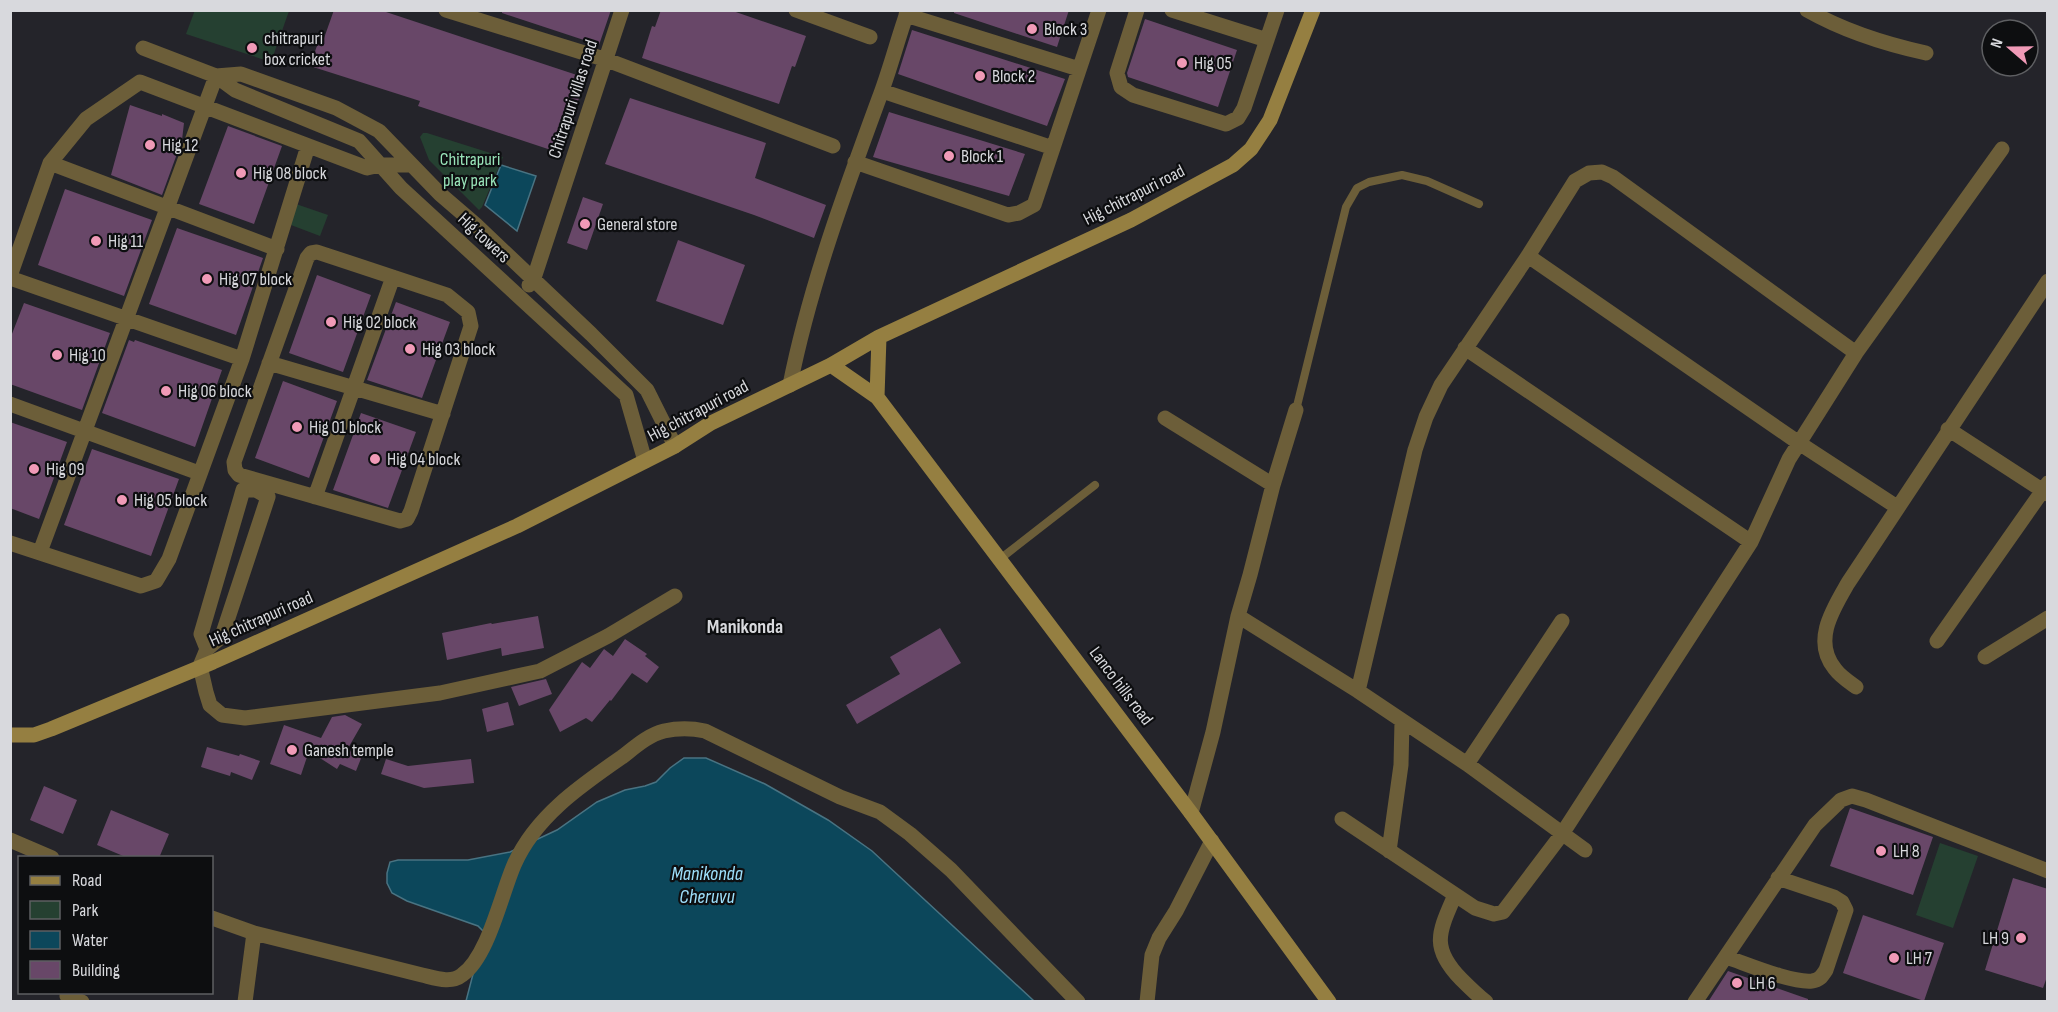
<svg xmlns="http://www.w3.org/2000/svg" width="2058" height="1012" font-family="'Sofia Sans Condensed',sans-serif">
<style>
.green{fill:#254031}
.water{fill:#0c475b;stroke:#497382;stroke-width:1.5}
.building{fill:#684768}
.lines{fill:none;stroke-linecap:round;stroke-linejoin:round}
.lane{stroke:#6c5e39;stroke-width:8}
.street{stroke:#6c5e39;stroke-width:15}
.secondary{stroke:#957f41;stroke-width:15}
.poi-dot{fill:#f09ab7;stroke:#0d0e10;stroke-width:2}
.labels{text-anchor:middle;dominant-baseline:central;stroke-width:4.5;stroke-linejoin:round;paint-order:stroke}
.poi-label{font-size:18px;fill:#d8d9dd;stroke:#0d0e10;text-anchor:start}
.street-label{font-size:18px;fill:#d8d9dd;stroke:#0d0e10}
.park-label{font-size:18px;fill:#98e3b8;stroke:#0d0e10}
.neighbourhood-label{font-size:20px;font-weight:bold;fill:#d8d9dd;stroke:#0d0e10}
.water-label{font-size:20px;font-style:italic;fill:#9ee0fc;stroke:#0d0e10}
</style>
<rect width="100%" height="100%" fill="#24242a"/>
<!-- green -->
<path class="green" d="M195 10H289V11L271 62 186 34Z
M423 133H427L503 157 482 207 479 210 429 160 420 137Z
M296 204 328 215 320 236 291 225Z
M1940 843 1978 856 1953 928 1916 915Z"/>
<!-- water -->
<path class="water" d="M501 165 536 176 517 231 485 205Z
M684 758H706L765 784 828 820 872 851 1034 1001H466L484 932 478 926 407 901 392 893 387 883V873L390 862 398 860H468L510 852 557 830 597 802 625 790 645 786 656 782 670 768Z"/>
<!-- building -->
<path class="building" d="M334 10H380L586 78 560 153 418 106 420 101 310 66 319 40 323 41Z
M502 10H611L599 45 502 13Z
M661 10H730L806 36 795 67 792 66 779 104 642 58 652 26 655 27Z
M954 10H1069L1057 47 954 13Z
M1145 19 1237 50 1218 107 1128 77 1127 73Z
M912 30 1065 79 1047 126 898 74Z
M630 98 766 143 755 178 826 205 814 238 754 215 605 164Z
M130 105 162 116V114L184 123 182 140 162 195 111 175Z
M889 112 1025 154 1009 196 873 157Z
M228 126 282 146 254 224 199 204Z
M65 189 152 220 124 296 38 265Z
M583 197 603 204 587 250 567 243Z
M177 228 263 258 236 335 149 304Z
M678 240 745 265 723 325 656 301Z
M317 275 371 295 343 372 289 353Z
M396 302 450 322 422 398 367 380Z
M24 303 110 333 82 410 10 384V339Z
M129 340 134 342 135 340 222 370 195 447 102 413Z
M283 381 337 401 309 478 255 458Z
M361 413 416 432 388 508 333 490Z
M10 422 67 442 39 519 10 508Z
M92 449 179 479 151 556 64 525Z
M538 616 544 648 502 656 501 648 447 660 442 633 491 623 492 624Z
M940 628 961 663 857 724 846 705 900 674 890 657Z
M625 639 647 654 645 656 659 667 647 683 632 673 611 701 610 700 592 722 586 718 560 732 549 710 582 662 590 668 604 649 613 656Z
M546 679 552 694 519 706 511 687Z
M508 702 514 725 487 732 482 709Z
M345 715 362 724 347 750 362 756 356 771 340 764 337 769 309 751 301 775 270 764 284 725 321 738 332 717Z
M207 747 239 756 240 754 260 761 252 780 231 772 230 776 201 767Z
M386 759 408 766 471 759 474 783 424 788 381 774Z
M44 786 77 800 63 834 30 820Z
M1850 808 1933 837 1913 895 1830 866Z
M111 810 169 834 159 858H128L97 845Z
M2013 878 2048 889V974L2043 988 1985 970Z
M1863 915 1944 943 1924 1001 1843 973Z
M1728 971 1808 999V1002H1708Z"/>
<g class="lines">
<!-- lane -->
<path class="lane" d="M1296 410 1346 207 1357 188 1369 182 1402 175 1427 181 1479 204
M1000 559 1095 485"/>
<!-- street -->
<path class="street" d="M446 10 607 60 833 146
M796 10 870 37
M1137 10 1117 73 1121 87 1133 95 1226 124 1238 118 1244 108 1277 10
M1172 10 1267 40
M1807 10C1844 31 1885 44 1926 53
M906 15 1079 69
M143 48 216 76 241 74 336 108 379 131 440 194 476 225 591 334 647 390 675 446
M216 76 235 90 359 141 401 188 626 395 645 461
M882 91 1053 148
M855 162 1008 215 1019 213 1034 205 1099 10
M50 163 277 249
M317 252 447 295 468 312 471 326 411 511 407 519 400 521 239 475 235 470 234 462 307 258 311 253Z
M1528 256 1799 443 1897 507
M10 276 50 163 86 119 140 82 367 168 380 165H411
M10 278 242 359
M529 285 533 281 622 10
M1465 348 1751 542
M1856 353 2002 149
M269 363 443 414
M790 385C810 285 846 188 881 93 891 66 898 38 908 10
M10 404 199 473
M1165 418 1273 485
M1948 429 2048 494
M256 490 268 497 222 636 207 649 200 666 206 692 210 705 222 715 245 718 440 693 540 671 608 636 675 596
M315 497 393 277
M10 543 141 586 156 581 169 559 242 359 308 146
M40 552 216 76
M1238 616 1358 691 1467 764 1585 850
M1937 641 2048 483
M207 649 201 634 241 497 243 490H256
M1985 657 2048 618
M1856 687C1849 682 1840 676 1835 669 1812 641 1833 609 1848 583L2048 281
M1467 764 1562 621
M1191 813 1213 732 1238 616 1250 575 1273 485 1296 410
M1342 819 1475 908 1494 914 1503 912 1562 834 1751 542 1789 459 1856 353 1613 177 1602 172 1589 173 1575 181 1528 256 1441 385 1426 417 1415 450 1358 691
M10 840 52 858
M1389 851 1401 765 1402 721
M1455 895C1439 932 1430 947 1461 979 1469 987 1477 995 1486 1002
M212 918 254 933 422 975C435 978 451 984 462 975 488 957 501 895 514 865 535 817 580 786 622 757 635 747 648 735 664 731 678 728 691 728 705 731L840 797 880 812 910 834 951 870 1078 1002
M1726 957C1747 964 1791 983 1812 981 1820 980 1822 976 1826 970L1846 910 1842 902 1834 897 1778 878
M67 996 82 1002
M245 1002 254 933
M1147 1002 1152 955 1159 938 1176 911 1212 841
M1695 1002 1815 825 1841 800 1852 796 1866 800 2048 871"/>
<!-- secondary -->
<path class="secondary" d="M831 365 877 397 1191 813 1329 1002
M877 397 879 337
M10 735H34L51 729 213 662 517 526 675 446 711 423 831 365 879 337 1131 220 1233 165 1251 149 1270 120 1313 10"/>
</g>
<!-- markers -->
<g class="poi-dot">
<circle cx="1032" cy="29" r="6"/>
<circle cx="252" cy="48" r="6"/>
<circle cx="1182" cy="63" r="6"/>
<circle cx="980" cy="76" r="6"/>
<circle cx="150" cy="145" r="6"/>
<circle cx="949" cy="156" r="6"/>
<circle cx="241" cy="173" r="6"/>
<circle cx="585" cy="224" r="6"/>
<circle cx="96" cy="241" r="6"/>
<circle cx="207" cy="279" r="6"/>
<circle cx="331" cy="322" r="6"/>
<circle cx="410" cy="349" r="6"/>
<circle cx="57" cy="355" r="6"/>
<circle cx="166" cy="391" r="6"/>
<circle cx="297" cy="427" r="6"/>
<circle cx="375" cy="459" r="6"/>
<circle cx="34" cy="469" r="6"/>
<circle cx="122" cy="500" r="6"/>
<circle cx="292" cy="750" r="6"/>
<circle cx="1881" cy="851" r="6"/>
<circle cx="2021" cy="938" r="6"/>
<circle cx="1894" cy="958" r="6"/>
<circle cx="1737" cy="983" r="6"/>
</g>
<g class="labels">
<!-- poi labels -->
<g class="poi-label">
<text x="1044" y="29">Block 3</text>
<text x="264" y="38">chitrapuri<tspan x="264" dy="21">box cricket</tspan></text>
<text x="1194" y="63">Hig 05</text>
<text x="992" y="76">Block 2</text>
<text x="162" y="145">Hig 12</text>
<text x="961" y="156">Block 1</text>
<text x="253" y="173">Hig 08 block</text>
<text x="597" y="224">General store</text>
<text x="108" y="241">Hig 11</text>
<text x="219" y="279">Hig 07 block</text>
<text x="343" y="322">Hig 02 block</text>
<text x="422" y="349">Hig 03 block</text>
<text x="69" y="355">Hig 10</text>
<text x="178" y="391">Hig 06 block</text>
<text x="309" y="427">Hig 01 block</text>
<text x="387" y="459">Hig 04 block</text>
<text x="46" y="469">Hig 09</text>
<text x="134" y="500">Hig 05 block</text>
<text x="304" y="750">Ganesh temple</text>
<text x="1893" y="851">LH 8</text>
<text x="2009" y="938" text-anchor="end">LH 9</text>
<text x="1906" y="958">LH 7</text>
<text x="1749" y="983">LH 6</text>
</g>
<!-- street labels -->
<g class="street-label">
<text transform="translate(573 99) rotate(-72)">Chitrapuri villas road</text>
<text transform="translate(1134 195) rotate(-27)">Hig chitrapuri road</text>
<text transform="translate(484 238) rotate(43)">Hig towers</text>
<text transform="translate(698 411) rotate(-28)">Hig chitrapuri road</text>
<text transform="translate(261 619) rotate(-24)">Hig chitrapuri road</text>
<text transform="translate(1121 686) rotate(53)">Lanco hills road</text>
</g>
<!-- park labels -->
<g class="park-label">
<text x="470" y="159">Chitrapuri<tspan x="470" dy="21">play park</tspan></text>
</g>
<!-- neighbourhood labels -->
<g class="neighbourhood-label">
<text x="745" y="627">Manikonda</text>
</g>
<!-- water labels -->
<g class="water-label">
<text x="707" y="874">Manikonda<tspan x="707" dy="23">Cheruvu</tspan></text>
</g>
</g>
<!-- border -->
<rect width="2058" height="1012" fill="none" stroke="#d8d9dd" stroke-width="24"/>
<!-- legend -->
<rect x="18" y="856" width="195" height="138" fill="#0d0e10" stroke="#5e5f62" stroke-width="1.5"/>
<rect x="30" y="876" width="30" height="9" fill="#957f41" stroke="#5e5f62" stroke-width="1.5"/>
<text x="72" y="886" font-size="18" fill="#d8d9dd">Road</text>
<rect x="30" y="901" width="30" height="18" fill="#254031" stroke="#5e5f62" stroke-width="1.5"/>
<text x="72" y="916" font-size="18" fill="#d8d9dd">Park</text>
<rect x="30" y="931" width="30" height="18" fill="#0c475b" stroke="#5e5f62" stroke-width="1.5"/>
<text x="72" y="946" font-size="18" fill="#d8d9dd">Water</text>
<rect x="30" y="961" width="30" height="18" fill="#684768" stroke="#5e5f62" stroke-width="1.5"/>
<text x="72" y="976" font-size="18" fill="#d8d9dd">Building</text>
<!-- north arrow -->
<g transform="translate(2010 48) rotate(290)"><circle r="28" fill="#0d0e10" stroke="#5e5f62" stroke-width="1.5"/>
<path d="M0-4.5L10 22L0 15L-10 22Z" fill="#f09ab7"/>
<text y="-9" font-size="16" font-weight="bold" text-anchor="middle" fill="#d8d9dd">N</text>
</g>
</svg>
